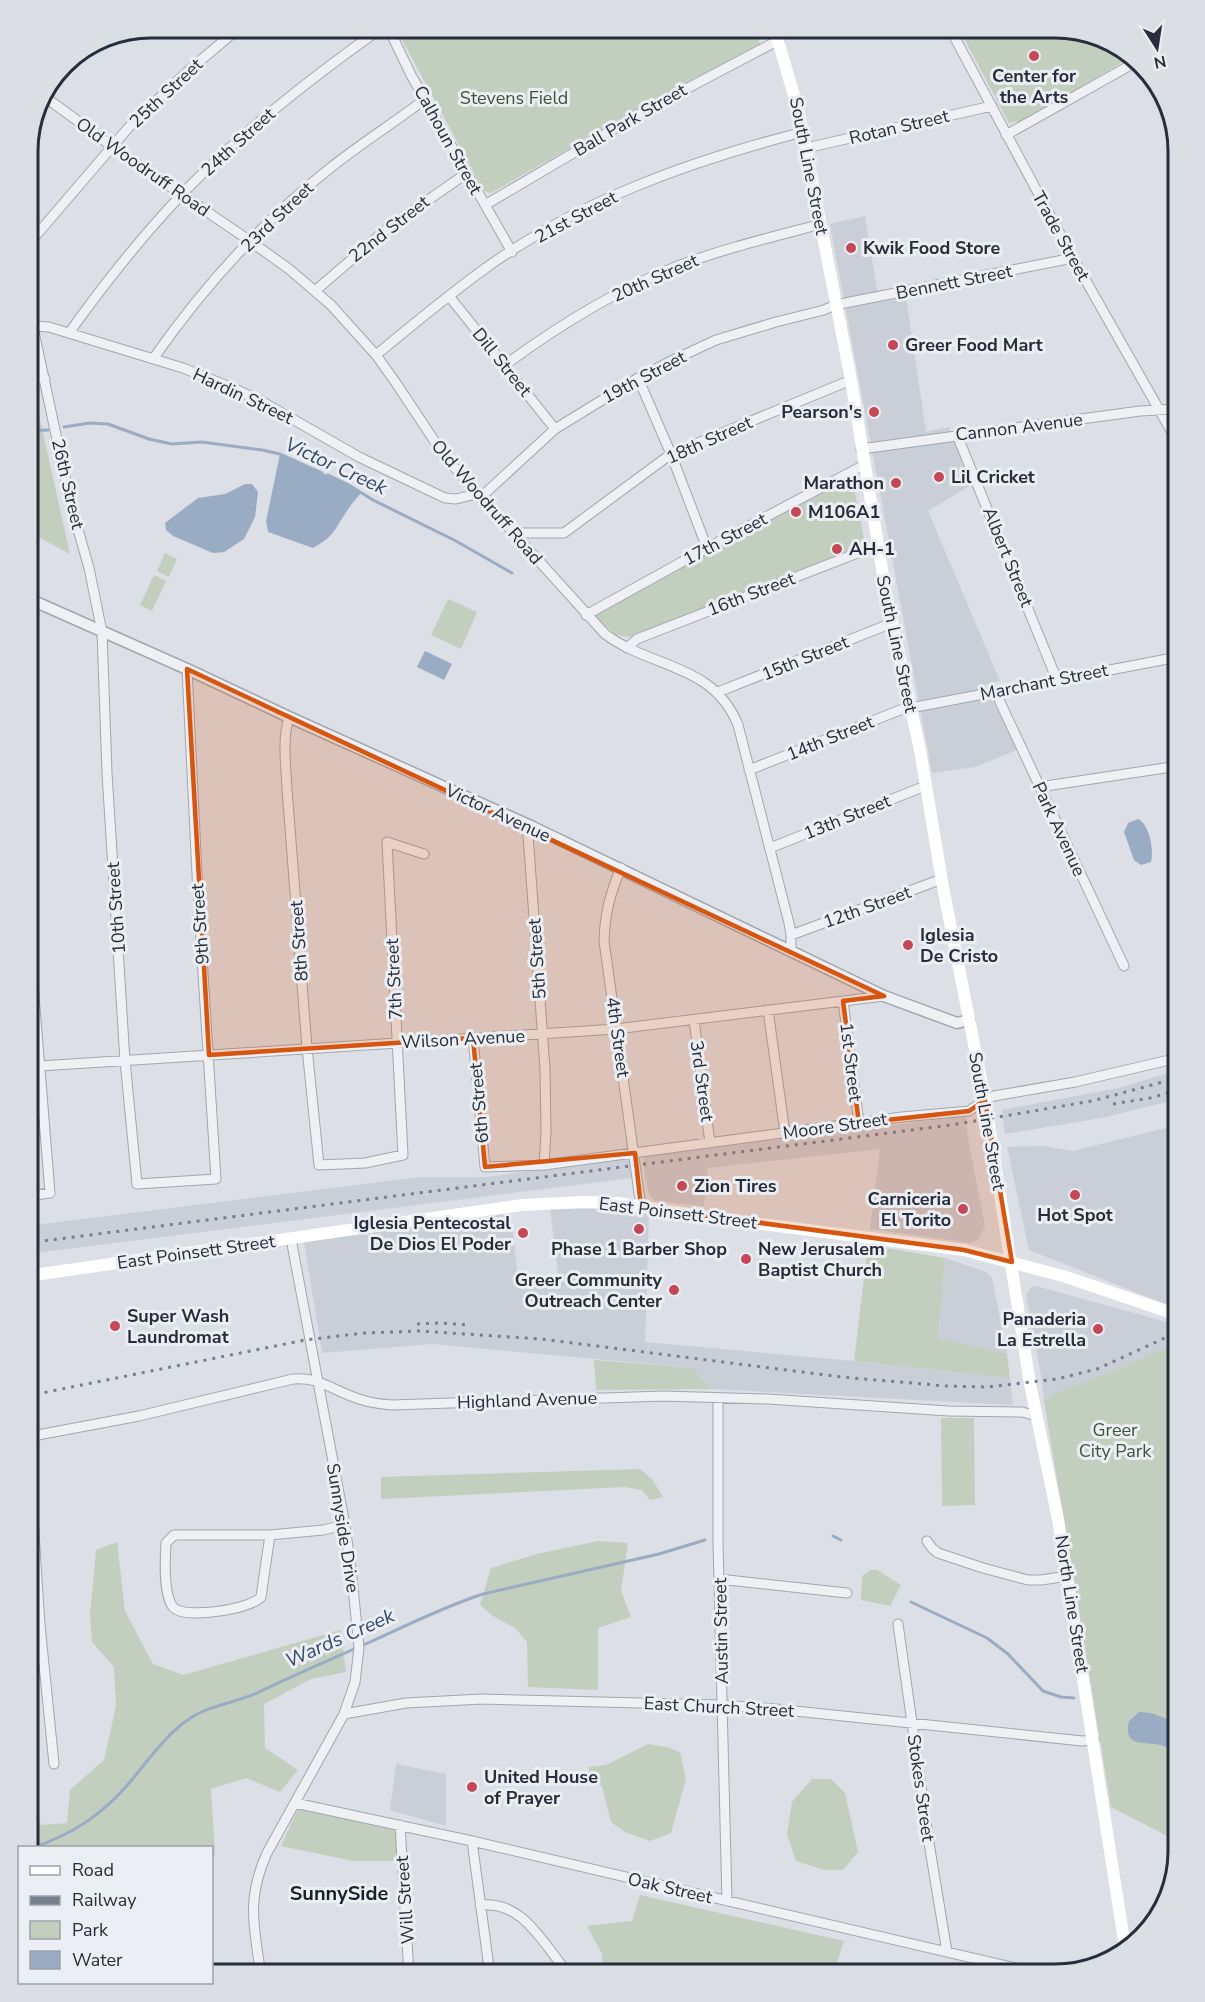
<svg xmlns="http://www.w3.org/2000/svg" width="1205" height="2002" font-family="'Nunito Sans',sans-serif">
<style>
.built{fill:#caced6}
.green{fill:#c2cfbe}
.water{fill:#99acc3}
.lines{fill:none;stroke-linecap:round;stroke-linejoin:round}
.stream{stroke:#99acc3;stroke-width:3}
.minor-casing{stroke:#a2a6ae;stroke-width:11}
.tertiary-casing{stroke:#a2a6ae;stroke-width:13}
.minor{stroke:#eef0f4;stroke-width:9}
.tertiary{stroke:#eef0f4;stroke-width:10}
.secondary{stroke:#fff;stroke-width:12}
.rail{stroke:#777f8e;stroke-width:3;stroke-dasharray:3 6;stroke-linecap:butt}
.marked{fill:#d55511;fill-opacity:0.2;stroke:#d55511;stroke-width:4.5;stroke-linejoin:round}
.poi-dot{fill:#c44856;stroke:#ebeef3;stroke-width:2}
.labels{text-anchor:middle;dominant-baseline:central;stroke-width:6;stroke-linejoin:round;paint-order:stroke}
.poi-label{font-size:18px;font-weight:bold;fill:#272d3a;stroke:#ebeef3;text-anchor:start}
.street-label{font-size:18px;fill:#272d3a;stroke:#ebeef3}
.park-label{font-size:18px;fill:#3a5535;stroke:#ebeef3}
.water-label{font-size:20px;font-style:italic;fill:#344b6b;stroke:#ebeef3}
.neighbourhood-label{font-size:20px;font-weight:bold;fill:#191f2b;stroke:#ebeef3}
.rim{fill:none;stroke:#272d3a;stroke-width:3}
</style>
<rect width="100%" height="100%" fill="#dcdfe5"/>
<!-- built -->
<path class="built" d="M865 216 879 302 906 297 926 432 949 427 971 485 928 511 1000 681 985 685 1017 750 975 767 932 773 830 224Z
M1178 1070V1099L1107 1117 1005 1134 1002 1110 1118 1088Z
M966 1116 968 1138 985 1226 979 1239 971 1243 870 1229 880 1149 708 1168 704 1206 655 1201 649 1194 645 1176 643 1156Z
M1178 1125V1309L1029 1250 1007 1147 1043 1146 1073 1151Z
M630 1158 632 1178 27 1254V1226L420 1177H486Z
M550 1208 614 1209 649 1212 645 1342 854 1361 1010 1378 1013 1405 711 1389 693 1368 432 1344 322 1353 304 1242 511 1213 518 1280 558 1274Z
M945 1258 986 1272 992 1278 1007 1354 938 1338Z
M1036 1286 1178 1325V1342L1123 1367 1054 1393 1044 1401 1041 1375 1026 1295 1031 1287Z
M396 1764 446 1774V1826L390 1810Z"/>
<!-- green -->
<path class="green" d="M395 27H753L760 44 661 96 491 193 484 191Z
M958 27H1063L1123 48 1131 57 1025 120 1009 123Z
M27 387 33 388 70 554 27 531Z
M848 483 854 487 864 538 858 547 629 637 616 635 595 617 596 612 840 484Z
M165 553 177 559 169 577 157 571Z
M154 575 166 581 152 611 140 605Z
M448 599 477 612 461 649 431 635Z
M868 1245 945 1258 938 1338 1007 1354 1010 1378 854 1361Z
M1178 1342V1845L1173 1839 1111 1807 1044 1401 1054 1393 1123 1367Z
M594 1360 693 1368 711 1389 596 1390Z
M941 1418H974L975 1505 942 1506Z
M640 1469 652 1479 663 1497 650 1500 642 1490 625 1487 381 1499V1477Z
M598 1541 628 1543 621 1591 631 1617 598 1628V1690L528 1687 527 1642 515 1628 493 1616 480 1605 491 1568 537 1554Z
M117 1542 125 1611 153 1664 183 1675 341 1630 346 1672 311 1679 264 1704 265 1748 298 1770 280 1792 246 1778 211 1789 215 1852 212 1863V1848L27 1847V1809L42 1825 67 1823 70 1790 104 1760 116 1706 114 1667 92 1642 90 1615 96 1550Z
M870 1570H877L901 1585 890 1606 861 1600 862 1576Z
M648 1744 667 1747 680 1752 686 1779 671 1833 650 1841 625 1832 611 1822 602 1786 589 1778V1767L606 1765Z
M812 1779H831L845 1793 858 1852 843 1870H824L796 1861 787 1834 792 1802Z
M306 1808 396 1828 397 1861H353L281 1846 297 1811Z
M640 1895 844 1941 833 1975H603L602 1954 587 1926 632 1921Z
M952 1964 1005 1975H949Z"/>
<!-- water -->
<path class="water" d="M280 454 347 484 361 493C357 498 352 503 349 508 335 527 336 536 313 548L268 532 266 521Z
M245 484H252L258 492 255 517 244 539 224 552 213 553 173 536 166 530 165 523 198 498 225 494Z
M425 651 452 664 444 680 417 667Z
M1138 819C1150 825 1154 850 1151 862L1141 865 1134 860 1124 832 1128 823Z
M1139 1712 1151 1713 1178 1723V1753C1173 1750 1167 1747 1160 1745 1143 1741 1123 1748 1129 1721Z"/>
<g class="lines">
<!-- stream -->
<path class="stream" d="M64 427 90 423 108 424 149 439 172 444 202 442 262 450 280 454 322 473
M27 431 48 430
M328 475 347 484 373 500 456 541 512 573
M833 1536 841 1540
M911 1602 987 1638 1008 1654 1043 1691 1061 1697 1074 1698
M32 1848C73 1834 102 1815 130 1782 148 1761 165 1735 189 1719 209 1705 235 1703 257 1693 294 1675 332 1659 370 1642 408 1625 443 1607 483 1594L659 1554 705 1540"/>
<defs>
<path id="minor" d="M388 27 411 75 512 252
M949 27 1073 258 1178 443
M133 30 155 27
M41 94 124 155 250 241 289 269 331 305 376 355 396 383 445 457 605 634C652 669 713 663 738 725L789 923 791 935V951
M1006 135 1136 62
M806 148 992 106
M485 205 648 109 779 40
M27 246 129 127 188 71 240 27
M315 291 388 228 467 173
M449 296 555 429
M27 299 71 505 89 568 102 632 107 773 125 1061 137 1184 216 1179 198 894 187 669
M33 326 49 327 183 368 235 389 261 401 359 457 445 498 456 499 476 494
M69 333C104 284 142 236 184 192 244 130 312 77 383 27
M376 355C411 326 446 297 483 270 578 201 690 161 803 132
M153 359C202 289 262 222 329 169 360 144 394 123 425 99
M505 365C558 326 614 291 675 267 722 249 772 237 821 224
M27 377 45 379
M638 378 671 454 707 548
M957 435 1057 680
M861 449 1140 411 1178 409
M480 498 555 429 638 378 675 359 716 340 776 322 824 310 835 305 1073 258
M511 533H564L671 454 851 380
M586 615 707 548 864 465
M627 648 637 639 878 545
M997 691 1000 702 1124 966
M718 692 892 623
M289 717C282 740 286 766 287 789L307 1048 319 1165 365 1163 403 1155 387 842 424 854
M749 770 900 710 1178 657
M1039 787 1178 766
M533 827 528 835 545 1069 546 1133 544 1165
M770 848 925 786
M621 868C610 894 605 912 604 941L641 1207
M791 935 942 879
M843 1001 859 1123
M768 1010 785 1133
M694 1020 710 1143
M473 1038 485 1167 544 1165 902 1117 969 1111 985 1100 994 1096 1075 1082 1178 1058
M40 1066 616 1029 884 996
M27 1196 50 1193 27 909
M718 1398V1542L727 1901
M27 1426 40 1625 54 1764
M27 1437 139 1416 293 1379C318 1377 329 1388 351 1396 364 1402 378 1404 392 1405L663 1396 768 1399 949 1411 1022 1412 1037 1416
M174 1535H270L261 1597C251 1609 184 1620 173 1607 163 1594 165 1559 166 1543Z
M270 1535 323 1530 345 1525
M927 1541 932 1548 938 1553 983 1568 1028 1580H1041L1068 1576
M719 1579 847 1593
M27 1624 40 1625
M898 1624 929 1843 947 1952
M344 1714 406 1703 482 1699 722 1705 776 1709 1082 1741 1094 1740
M295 1803 472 1841 1045 1975
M400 1825 409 1975
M472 1841 490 1975
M480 1905C525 1900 544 1947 570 1975
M261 1975C254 1927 246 1899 267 1853L344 1714 355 1682 359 1648 352 1577 345 1525 291 1239"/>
<path id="tertiary" d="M27 598 187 669 289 717 533 827 884 996 957 1023 969 1020"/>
</defs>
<!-- minor casing -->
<use href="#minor" class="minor-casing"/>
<!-- tertiary casing -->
<use href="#tertiary" class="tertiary-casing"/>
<!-- minor -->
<use href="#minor" class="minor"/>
<!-- tertiary -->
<use href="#tertiary" class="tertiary"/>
<!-- secondary -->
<path class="secondary" d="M774 27 799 113 851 380 886 593 920 750 943 887 985 1100 1030 1384 1058 1519 1125 1947
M27 1276 522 1205 584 1202 618 1203 715 1218 964 1250 1063 1276 1178 1315"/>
<!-- rail -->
<path class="rail" d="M1113 1104 1150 1098 1178 1090
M27 1243 951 1125 1092 1101 1178 1078
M417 1324 438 1323 471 1325
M27 1396 305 1340 364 1333 420 1331 541 1339 842 1377 946 1386 988 1387 1057 1379 1097 1369 1178 1332"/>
</g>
<!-- marked area -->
<path class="marked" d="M187 669 884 996 843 1001 859 1123 969 1111 985 1100 1012 1262 964 1250 641 1207 635 1153 485 1167 473 1038 209 1055Z"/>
<!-- markers -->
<g class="poi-dot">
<circle cx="1034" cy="56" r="6"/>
<circle cx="851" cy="248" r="6"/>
<circle cx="893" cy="345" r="6"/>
<circle cx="874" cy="412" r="6"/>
<circle cx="939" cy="477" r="6"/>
<circle cx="896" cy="483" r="6"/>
<circle cx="796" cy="512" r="6"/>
<circle cx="837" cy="549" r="6"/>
<circle cx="908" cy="945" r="6"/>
<circle cx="682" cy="1186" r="6"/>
<circle cx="1075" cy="1195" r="6"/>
<circle cx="963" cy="1209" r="6"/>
<circle cx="639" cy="1229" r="6"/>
<circle cx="523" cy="1233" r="6"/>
<circle cx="746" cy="1259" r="6"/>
<circle cx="674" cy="1290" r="6"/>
<circle cx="115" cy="1326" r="6"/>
<circle cx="1098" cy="1329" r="6"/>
<circle cx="472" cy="1787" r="6"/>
</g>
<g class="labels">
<!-- poi labels -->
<g class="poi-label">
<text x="1034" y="76" text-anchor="middle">Center for<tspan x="1034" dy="21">the Arts</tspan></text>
<text x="863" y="248">Kwik Food Store</text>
<text x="905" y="345">Greer Food Mart</text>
<text x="862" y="412" text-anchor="end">Pearson's</text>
<text x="951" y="477">Lil Cricket</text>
<text x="884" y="483" text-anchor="end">Marathon</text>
<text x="808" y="512">M106A1</text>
<text x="849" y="549">AH-1</text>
<text x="920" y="935">Iglesia<tspan x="920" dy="21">De Cristo</tspan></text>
<text x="694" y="1186">Zion Tires</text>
<text x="951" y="1199" text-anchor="end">Carniceria<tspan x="951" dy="21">El Torito</tspan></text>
<text x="1075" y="1215" text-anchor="middle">Hot Spot</text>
<text x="511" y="1223" text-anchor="end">Iglesia Pentecostal<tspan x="511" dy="21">De Dios El Poder</tspan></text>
<text x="639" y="1249" text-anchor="middle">Phase 1 Barber Shop</text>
<text x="758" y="1249">New Jerusalem<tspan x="758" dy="21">Baptist Church</tspan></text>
<text x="662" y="1280" text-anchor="end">Greer Community<tspan x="662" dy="21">Outreach Center</tspan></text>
<text x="127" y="1316">Super Wash<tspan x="127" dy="21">Laundromat</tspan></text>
<text x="1086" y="1319" text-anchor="end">Panaderia<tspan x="1086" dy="21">La Estrella</tspan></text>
<text x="484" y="1777">United House<tspan x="484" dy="21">of Prayer</tspan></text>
</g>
<!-- street labels -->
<g class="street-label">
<text transform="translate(166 93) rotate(-43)">25th Street</text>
<text transform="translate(630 120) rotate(-30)">Ball Park Street</text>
<text transform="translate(899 127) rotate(-13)">Rotan Street</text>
<text transform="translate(448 140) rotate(61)">Calhoun Street</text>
<text transform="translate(238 142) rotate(-42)">24th Street</text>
<text transform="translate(809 166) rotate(79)">South Line Street</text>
<text transform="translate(143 167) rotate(35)">Old Woodruff Road</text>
<text transform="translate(277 217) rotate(-44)">23rd Street</text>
<text transform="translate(576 217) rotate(-28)">21st Street</text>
<text transform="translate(389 229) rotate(-38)">22nd Street</text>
<text transform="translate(1061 236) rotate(61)">Trade Street</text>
<text transform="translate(655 278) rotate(-24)">20th Street</text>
<text transform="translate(954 282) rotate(-11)">Bennett Street</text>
<text transform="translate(502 362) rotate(51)">Dill Street</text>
<text transform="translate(644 377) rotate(-28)">19th Street</text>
<text transform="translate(243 396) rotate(25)">Hardin Street</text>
<text transform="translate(1019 427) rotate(-7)">Cannon Avenue</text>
<text transform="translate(709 440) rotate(-24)">18th Street</text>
<text transform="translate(68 484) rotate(77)">26th Street</text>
<text transform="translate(487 502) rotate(49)">Old Woodruff Road</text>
<text transform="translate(725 539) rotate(-28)">17th Street</text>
<text transform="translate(1008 557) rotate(68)">Albert Street</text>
<text transform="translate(751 594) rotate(-21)">16th Street</text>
<text transform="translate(897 644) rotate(78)">South Line Street</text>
<text transform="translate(805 658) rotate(-22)">15th Street</text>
<text transform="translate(1044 682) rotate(-11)">Marchant Street</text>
<text transform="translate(830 738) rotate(-22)">14th Street</text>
<text transform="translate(498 813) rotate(25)">Victor Avenue</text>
<text transform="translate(847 817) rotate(-22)">13th Street</text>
<text transform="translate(1059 829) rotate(65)">Park Avenue</text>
<text transform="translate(867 907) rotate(-20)">12th Street</text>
<text transform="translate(116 908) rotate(-94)">10th Street</text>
<text transform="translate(200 924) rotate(-94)">9th Street</text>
<text transform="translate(299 941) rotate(-94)">8th Street</text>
<text transform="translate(537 959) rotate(-94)">5th Street</text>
<text transform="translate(394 979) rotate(-93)">7th Street</text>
<text transform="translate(618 1037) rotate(82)">4th Street</text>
<text transform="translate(463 1039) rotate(-3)">Wilson Avenue</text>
<text transform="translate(851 1062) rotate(83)">1st Street</text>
<text transform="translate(702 1081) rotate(82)">3rd Street</text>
<text transform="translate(479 1103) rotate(-95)">6th Street</text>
<text transform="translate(987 1121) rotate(80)">South Line Street</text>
<text transform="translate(835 1126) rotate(-8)">Moore Street</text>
<text transform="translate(678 1213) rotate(7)">East Poinsett Street</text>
<text transform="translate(196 1252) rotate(-8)">East Poinsett Street</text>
<text transform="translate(527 1400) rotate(-2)">Highland Avenue</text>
<text transform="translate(343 1528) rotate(81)">Sunnyside Drive</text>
<text transform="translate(1072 1604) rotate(81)">North Line Street</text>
<text transform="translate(721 1631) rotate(-91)">Austin Street</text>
<text transform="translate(719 1707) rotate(3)">East Church Street</text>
<text transform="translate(921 1788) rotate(82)">Stokes Street</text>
<text transform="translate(670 1888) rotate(13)">Oak Street</text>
<text transform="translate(405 1900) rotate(-94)">Will Street</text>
</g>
<!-- park labels -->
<g class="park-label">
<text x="514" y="98">Stevens Field</text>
<text x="1115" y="1430">Greer<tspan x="1115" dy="21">City Park</tspan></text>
</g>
<!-- water labels -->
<g class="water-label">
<text transform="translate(336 466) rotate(25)">Victor Creek</text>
<text transform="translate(340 1638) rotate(-24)">Wards Creek</text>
</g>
<!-- neighbourhood labels -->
<g class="neighbourhood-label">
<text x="339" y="1893">SunnySide</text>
</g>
</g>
<!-- crop -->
<path d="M0 0H1205V2002H0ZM151 38H1055A113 113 0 0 1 1168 151V1851A113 113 0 0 1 1055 1964H151A113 113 0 0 1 38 1851V151A113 113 0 0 1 151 38Z" fill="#dbdfe4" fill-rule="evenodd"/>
<path class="rim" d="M151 38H1055A113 113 0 0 1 1168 151V1851A113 113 0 0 1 1055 1964H151A113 113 0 0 1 38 1851V151A113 113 0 0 1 151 38Z"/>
<!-- legend -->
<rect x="18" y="1846" width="195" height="138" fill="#ebeef3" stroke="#9da1a9" stroke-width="1.5"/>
<rect x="30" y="1866" width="30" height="9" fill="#ffffff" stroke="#9da1a9" stroke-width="1.5"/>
<text x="72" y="1876" font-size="18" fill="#272d3a">Road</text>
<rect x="30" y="1896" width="30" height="9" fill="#777f8e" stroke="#9da1a9" stroke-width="1.5"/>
<text x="72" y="1906" font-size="18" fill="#272d3a">Railway</text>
<rect x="30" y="1921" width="30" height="18" fill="#c2cfbe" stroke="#9da1a9" stroke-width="1.5"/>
<text x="72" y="1936" font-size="18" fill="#272d3a">Park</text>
<rect x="30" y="1951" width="30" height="18" fill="#99acc3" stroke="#9da1a9" stroke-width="1.5"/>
<text x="72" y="1966" font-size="18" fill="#272d3a">Water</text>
<!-- north arrow -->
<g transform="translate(1157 48) rotate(168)" stroke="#ebeef3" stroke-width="4.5" paint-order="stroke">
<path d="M0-4.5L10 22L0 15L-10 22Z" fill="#272d3a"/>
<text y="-9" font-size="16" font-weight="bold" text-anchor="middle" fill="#272d3a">N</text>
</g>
</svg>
